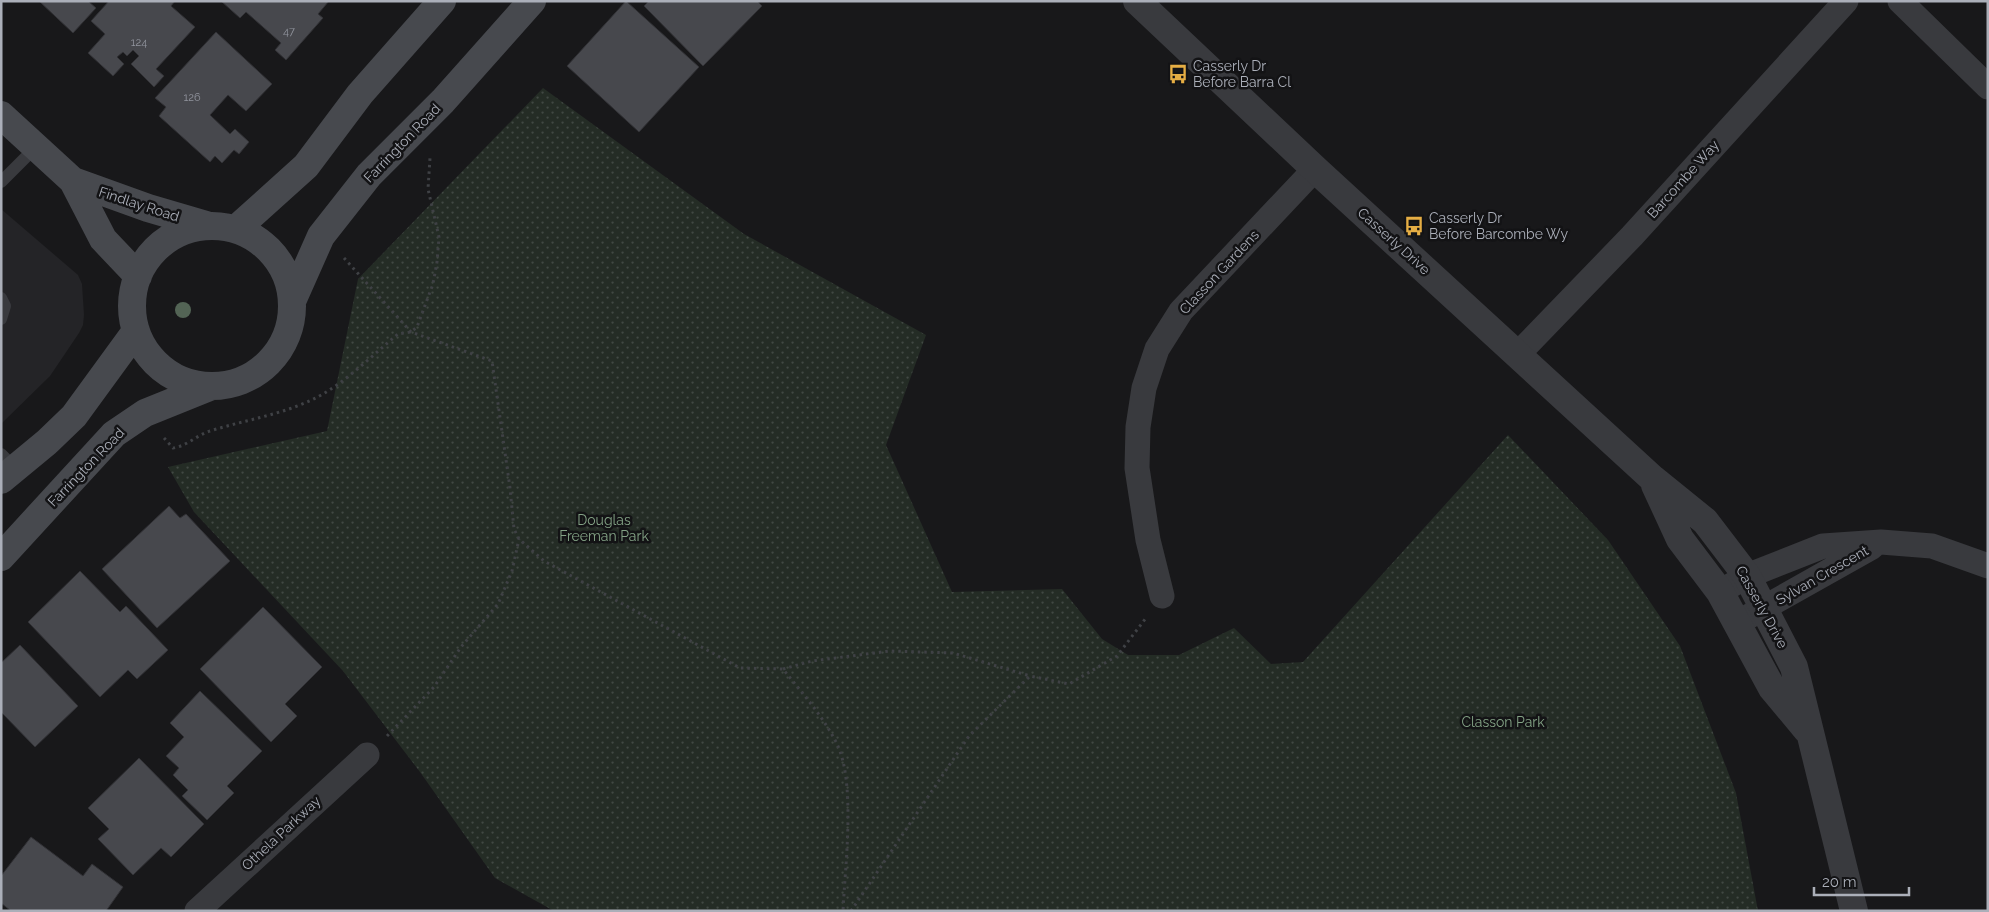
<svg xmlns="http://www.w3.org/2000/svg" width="1989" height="912" font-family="Raleway,sans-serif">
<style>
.built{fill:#242427}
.park{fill:url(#park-dots)}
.building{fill:#47484d;stroke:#323236}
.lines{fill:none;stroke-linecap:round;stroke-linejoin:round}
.path{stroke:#3f4145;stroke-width:3;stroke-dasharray:2.5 4;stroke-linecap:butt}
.service{stroke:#393a3e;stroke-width:12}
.minor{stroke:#393a3e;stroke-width:25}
.tertiary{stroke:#393a3e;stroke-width:28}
.secondary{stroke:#47494e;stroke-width:28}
.tree{fill:#536455}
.labels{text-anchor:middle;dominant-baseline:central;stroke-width:5;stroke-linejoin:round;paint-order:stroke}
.number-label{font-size:11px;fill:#92959e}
.poi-label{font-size:14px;fill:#abafb9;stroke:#131315;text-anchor:start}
.street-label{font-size:14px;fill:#abafb9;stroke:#131315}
.park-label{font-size:14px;fill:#83a285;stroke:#131315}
</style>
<defs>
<pattern id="park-dots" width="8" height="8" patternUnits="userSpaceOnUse" patternTransform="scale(1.25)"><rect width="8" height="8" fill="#242c25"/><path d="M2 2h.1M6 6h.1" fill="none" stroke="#414843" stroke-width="1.8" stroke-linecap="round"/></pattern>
</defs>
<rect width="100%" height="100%" fill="#18181a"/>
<!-- built -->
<path class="built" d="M1 209 78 275 82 284 84 315 83 325 79 333 50 376 1 424Z"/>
<!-- park -->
<path class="park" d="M543 88 744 234 926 335 886 445 952 592 1062 589 1102 639 1128 655H1179L1234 628 1271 664 1303 662 1508 435 1608 540 1680 646 1736 793 1758 911H554L495 878 420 772 343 671 194 512 168 467 327 431 358 279Z"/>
<!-- building -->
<path class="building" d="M39 1H88L96 8 73 33Z
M109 1H175L171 6 195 27 156 69 164 76 154 87 131 64 139 56 133 50 127 56 123 52 117 57 124 64 113 76 88 53 105 34 91 21Z
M221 1H329L318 14 323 18 286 60 275 50 281 43 246 12 240 18Z
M626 1 699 67 639 132 567 66Z
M649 1H757L762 6 703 66 644 6Z
M216 32 272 84 246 111 228 95 210 115 230 134 235 129 249 142 239 154 234 150 222 163 215 156 210 162 159 116 166 107 155 98Z
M169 506 180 518 186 514 230 561 157 628 102 569Z
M80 571 120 612 126 606 168 650 137 679 128 670 100 697 28 622Z
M263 607 322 667 285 704 297 716 271 742 200 669Z
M20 645 78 706 35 747 1 712V663Z
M200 691 262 751 227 786 234 793 207 820 182 796 188 790 173 775 179 768 166 756 184 737 170 723Z
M139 758 204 824 171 857 161 848 133 875 98 839 109 829 88 808Z
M31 837 83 876 92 864 123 887 106 911H11L1 903V876Z"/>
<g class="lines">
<!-- path -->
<path class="path" d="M344 258 411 332 492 361 510 488 514 529 519 539 544 561 740 668 783 669C802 693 823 716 837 744 856 783 845 866 843 911
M164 438 173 448C187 446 197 435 210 431 248 419 288 414 323 394 350 378 374 354 398 334L411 332 417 327 433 284 437 262 439 237 428 189 430 158
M783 669 812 661 890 651 953 653 1030 676
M387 736 434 687 461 647 498 604 512 571 519 539
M851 911 969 736 1030 676 1069 684 1117 656 1146 618"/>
<!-- service -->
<path class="service" d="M1 182 36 147
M1 298 5 306 1 319
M1 454 15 468"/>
<!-- minor -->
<path class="minor" d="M1900 1 1988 87
M1518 354 1632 236 1846 1
M1720 592 1747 576 1823 546 1881 542 1932 546 1988 566
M1162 596 1148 540 1137 468 1138 427 1144 388 1157 349 1181 311 1315 169
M1737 623 1872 547
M197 911 367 755"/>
<!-- tertiary -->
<path class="tertiary" d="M1137 1 1315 169 1653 479 1705 521 1747 576 1794 667 1854 911
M1655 485 1680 539 1720 592 1772 688 1807 730"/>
<!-- secondary -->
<path class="secondary" d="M1 115 73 181 103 239 138 276
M73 181 148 208 206 225
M132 306a80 80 0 1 1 160 0a80 80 0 1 1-160 0Z
M236 229 306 166 360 94 442 1
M293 299 321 236 369 175 443 101 532 1
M1 480 47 442 74 416 136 331
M1 557 114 434 145 413 212 386"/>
</g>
<!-- trees -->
<circle class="tree" cx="183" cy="310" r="8"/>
<!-- icons -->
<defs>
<symbol id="bus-bare" viewBox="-9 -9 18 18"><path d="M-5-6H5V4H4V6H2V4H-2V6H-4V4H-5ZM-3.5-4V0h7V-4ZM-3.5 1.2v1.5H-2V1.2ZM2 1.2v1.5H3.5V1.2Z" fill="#e6ae44" stroke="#131315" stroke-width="2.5" paint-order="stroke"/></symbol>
</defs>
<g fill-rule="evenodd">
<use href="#bus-bare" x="1164" y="60" width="28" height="28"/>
<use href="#bus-bare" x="1400" y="212" width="28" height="28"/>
</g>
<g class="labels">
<!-- number labels -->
<g class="number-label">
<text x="289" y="31">47</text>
<text x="139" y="42">124</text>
<text x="192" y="97">126</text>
</g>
<!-- poi labels -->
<g class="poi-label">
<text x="1193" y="66">Casserly Dr<tspan x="1193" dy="16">Before Barra Cl</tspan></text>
<text x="1429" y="218">Casserly Dr<tspan x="1429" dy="16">Before Barcombe Wy</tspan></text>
</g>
<!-- street labels -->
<g class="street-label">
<text transform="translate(402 143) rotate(-46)">Farrington Road</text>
<text transform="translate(1683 179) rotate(-48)">Barcombe Way</text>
<text transform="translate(139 204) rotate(18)">Findlay Road</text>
<text transform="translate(1394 241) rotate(42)">Casserly Drive</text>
<text transform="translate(1219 272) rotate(-47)">Classon Gardens</text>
<text transform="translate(86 467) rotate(-46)">Farrington Road</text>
<text transform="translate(1822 575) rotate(-30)">Sylvan Crescent</text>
<text transform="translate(1762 607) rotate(61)">Casserly Drive</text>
<text transform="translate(281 833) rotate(-43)">Othela Parkway</text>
</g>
<!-- park labels -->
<g class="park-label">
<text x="604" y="520">Douglas<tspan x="604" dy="16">Freeman Park</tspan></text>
<text x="1503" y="722">Classon Park</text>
</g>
</g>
<!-- border -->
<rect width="1989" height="912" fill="none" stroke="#abafb9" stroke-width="5"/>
<!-- scale -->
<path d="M1814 887v8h95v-8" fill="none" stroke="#abafb9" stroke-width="2.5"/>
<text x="1822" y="887" font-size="15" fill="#abafb9" stroke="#131315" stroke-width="4" paint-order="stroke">20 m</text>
</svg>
